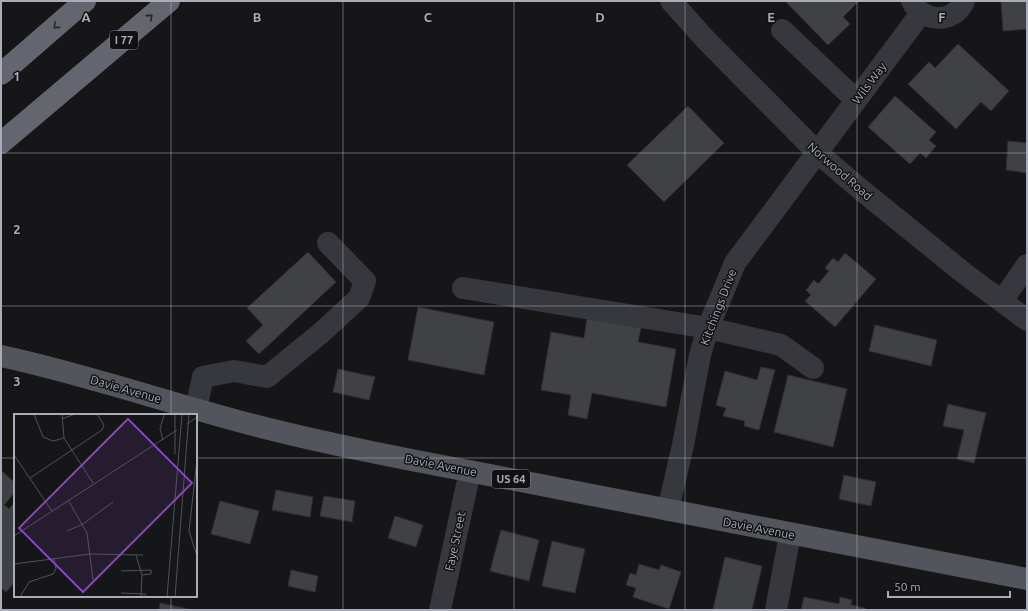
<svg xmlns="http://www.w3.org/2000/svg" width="1028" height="611" font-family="Ubuntu,sans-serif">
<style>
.building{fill:#404145;stroke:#303034}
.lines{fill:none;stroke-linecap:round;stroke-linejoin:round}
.minor{stroke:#37383d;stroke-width:22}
.major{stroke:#53555c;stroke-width:22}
.highway{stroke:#63666e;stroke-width:22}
.oneway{stroke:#26262a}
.grid{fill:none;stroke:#a8adb8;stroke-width:1;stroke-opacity:0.55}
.labels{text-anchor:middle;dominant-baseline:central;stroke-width:3;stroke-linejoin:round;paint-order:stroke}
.shield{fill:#111113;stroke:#7b7e86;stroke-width:1}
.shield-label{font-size:11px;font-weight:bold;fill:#a8adb8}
.street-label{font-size:12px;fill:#a8adb8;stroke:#111113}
.inset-road{fill:none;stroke:#505258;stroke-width:1}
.view{fill:#8446be;fill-opacity:0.15;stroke:#8446be;stroke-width:2}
.inset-edge{fill:none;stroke:#a8adb8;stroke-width:2}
.grid-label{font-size:13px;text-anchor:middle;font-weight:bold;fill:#a8adb8;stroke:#111113;stroke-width:3;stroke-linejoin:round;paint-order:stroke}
</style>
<rect width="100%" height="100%" fill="#161618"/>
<!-- building -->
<path class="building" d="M785 1H859L843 17 850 24 828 45Z
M1001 1H1027V29L1003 31Z
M958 44 1009 91 991 111 981 102 956 129 908 84 929 62 935 68Z
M895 96 936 132 929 140 936 146 926 158 920 153 910 164 868 127Z
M688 106 724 143 664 202 627 165Z
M1008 141 1027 143V173L1006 170Z
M308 252 336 282 259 354 246 341 263 325 247 308Z
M845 253 876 279 835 327 805 301 811 295 806 290 814 280 818 284 829 271 825 268 833 258 838 262Z
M418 307 494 322 484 375 408 360Z
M587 318 641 328 638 342 676 349 666 407 592 393 587 419 568 415 571 395 541 390 551 332 584 338Z
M875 325 937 340 931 366 869 351Z
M761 367 775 370 759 430 744 426 745 421 723 416 726 408 716 405 725 371 757 380Z
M338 369 375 377 369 400 333 392Z
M788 375 847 389 833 447 774 432Z
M948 404 986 413 974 463 957 459 964 430 943 426Z
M1 470 15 483V492L4 505 9 509 15 502V582L6 592 1 588Z
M844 475 876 482 871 506 839 499Z
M276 490 313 497 310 517 272 510Z
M324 496 355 501 352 522 320 516Z
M220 501 259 511 250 544 211 534Z
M395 516 423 525 416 547 388 538Z
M501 530 539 540 529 581 490 571Z
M552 541 585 549 575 593 542 586Z
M725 557 762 566 752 610H713Z
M639 564 659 570 661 565 681 572 669 609 633 597 636 588 626 585 630 573 636 575Z
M291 570 318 576 315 592 288 586Z
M804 597 839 604 840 597 852 600 851 605 865 608V610H801Z
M160 603 193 610H159Z"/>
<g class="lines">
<!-- minor -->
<path class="minor" d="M671 1 706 40 818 153 860 189 965 274 1027 320
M912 1C922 23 954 24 964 1
M782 30 856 100
M463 288 708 328 781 345 813 368
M1002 301 1027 265
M196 409 203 377 234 371 267 377 321 333 359 298 365 281 328 243
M668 510 683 445 700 355 708 328 735 263 921 13
M440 610 470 471
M776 610 790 534"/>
<!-- major -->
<path class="major" d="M1 356C89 375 174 405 261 427 360 452 461 469 561 489 716 519 871 549 1027 579"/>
<!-- highway -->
<path class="highway" d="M1 74 85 1
M1 143 169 1"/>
</g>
<!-- one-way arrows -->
<defs><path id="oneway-chevron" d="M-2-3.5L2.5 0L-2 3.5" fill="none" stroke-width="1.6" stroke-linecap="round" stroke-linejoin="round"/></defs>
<g class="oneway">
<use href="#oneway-chevron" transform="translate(150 17) rotate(-40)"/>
<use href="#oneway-chevron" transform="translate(56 26) rotate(139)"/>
</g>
<!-- grid -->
<path class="grid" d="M171 1V415M343 1V610M514 1V610M685 1V610M857 1V610M1 153H1027M1 306H1027M1 458H15M196 458H1027M171 596V610"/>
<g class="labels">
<!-- shield labels -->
<g class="shield">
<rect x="110" y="31" width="28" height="18" rx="3"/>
<rect x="492" y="470" width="38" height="18" rx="3"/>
</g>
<g class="shield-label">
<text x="124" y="40">I 77</text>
<text x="511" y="479">US 64</text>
</g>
<!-- street labels -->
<g class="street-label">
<text transform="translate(869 83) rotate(-53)">Wils Way</text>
<text transform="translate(840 171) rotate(41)">Norwood Road</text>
<text transform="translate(718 307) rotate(-69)">Kitchings Drive</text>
<text transform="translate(126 389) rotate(16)">Davie Avenue</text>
<text transform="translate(441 465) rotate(11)">Davie Avenue</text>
<text transform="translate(759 528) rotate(11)">Davie Avenue</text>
<text transform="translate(455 541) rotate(-78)">Faye Street</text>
</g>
</g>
<!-- overview -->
<g transform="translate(14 414)">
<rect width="183" height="183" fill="#161618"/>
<path class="inset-road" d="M20 0 29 23 39 27 50 24M48 0 50 24 79 69M161 0V40M48 5 61 0M173 10 183 3M149 26 146 15 150 1M0 41 38 97M183 46 175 117 183 142M16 64 88 16 90 11 83 0M54 86 73 119 79 166M53 117 69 110 99 88M0 122 163 16M122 141 128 161 127 183M0 150 76 140 129 141M107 157 137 156V160L128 161M107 179 131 180 133 183M6 183 15 168 39 160 42 155 40 144M153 183 168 0M161 183 175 0"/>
<path class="view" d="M114 5 178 69 69 178 5 114Z"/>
<rect width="183" height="183" class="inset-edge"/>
</g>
<g class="grid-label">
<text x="86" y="22">A</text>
<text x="257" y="22">B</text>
<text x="428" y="22">C</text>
<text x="600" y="22">D</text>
<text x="771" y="22">E</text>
<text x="942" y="22">F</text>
<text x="17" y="81">1</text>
<text x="17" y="234">2</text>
<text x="17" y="386">3</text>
</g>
<!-- border -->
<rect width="1028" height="611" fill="none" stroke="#a8adb8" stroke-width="4"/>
<!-- scale -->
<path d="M888 591v6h122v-6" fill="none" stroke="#a8adb8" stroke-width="2"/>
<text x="894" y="591" font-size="12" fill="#a8adb8" stroke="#111113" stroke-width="3" paint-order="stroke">50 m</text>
</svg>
